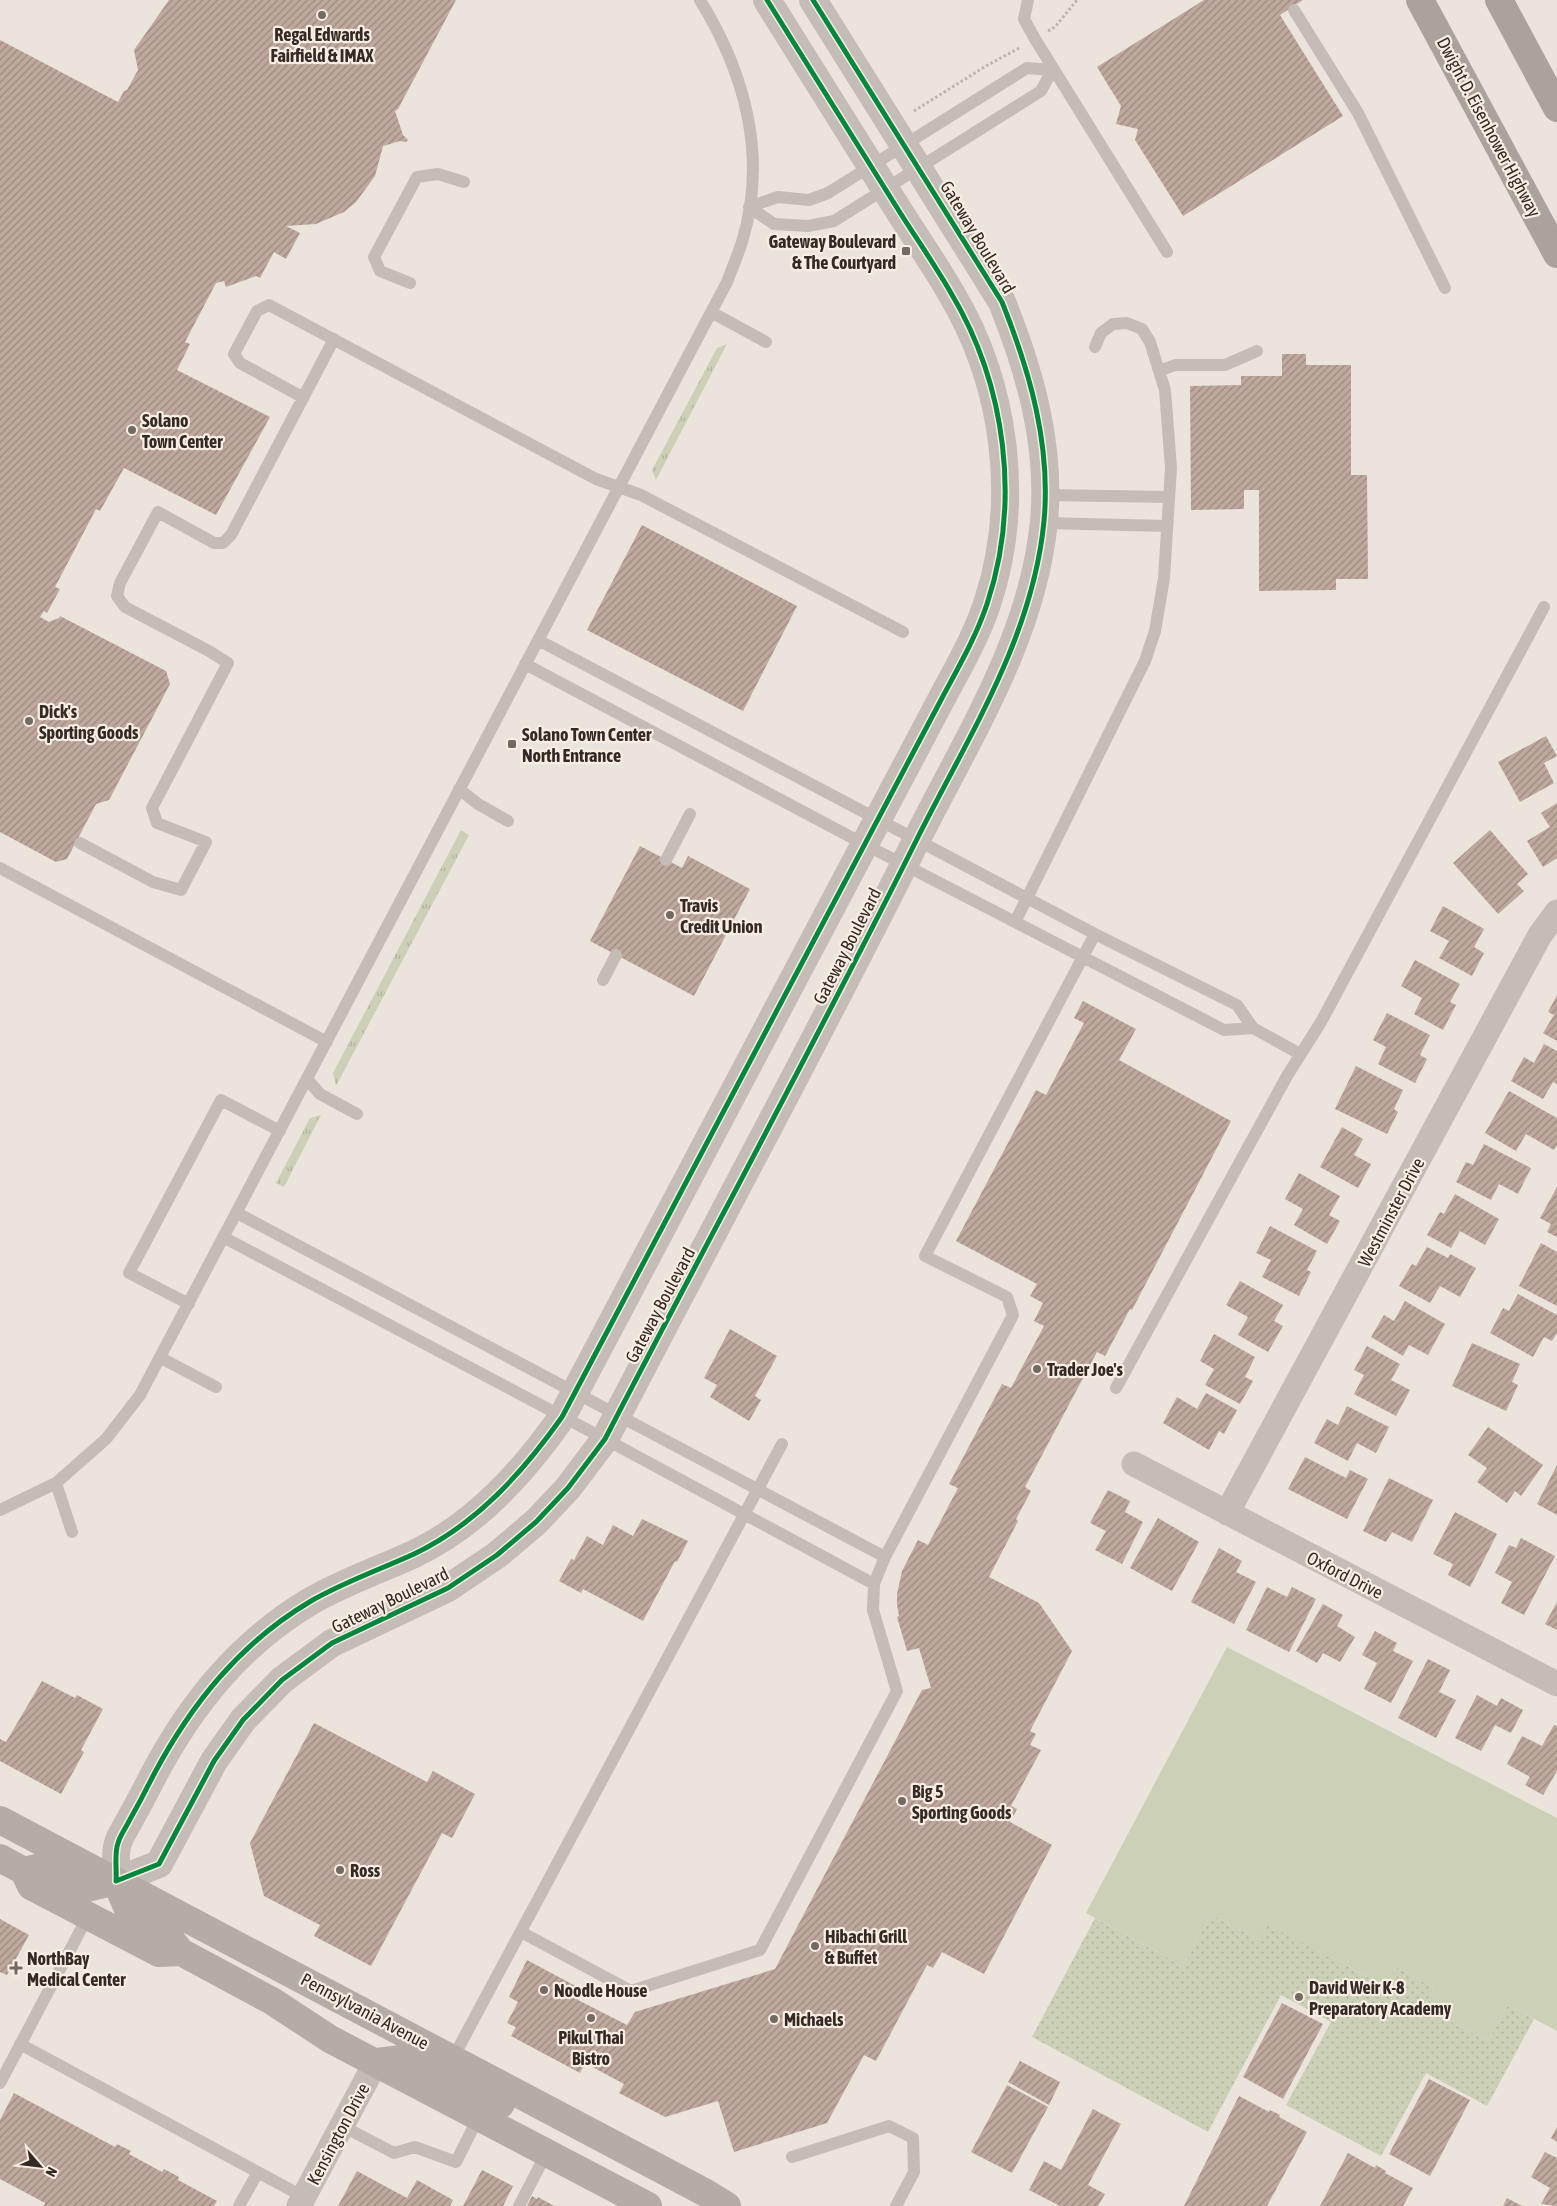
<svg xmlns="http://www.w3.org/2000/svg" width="1557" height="2206" font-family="'Asap Condensed',sans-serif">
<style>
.grass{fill:url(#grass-tufts)}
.park{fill:url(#park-dots)}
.garden{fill:#ccd0b6}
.building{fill:url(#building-hatch)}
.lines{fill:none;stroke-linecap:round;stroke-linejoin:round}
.path{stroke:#bcb4af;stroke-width:3;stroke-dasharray:2.5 2.5;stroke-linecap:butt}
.service{stroke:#c4bcb6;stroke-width:12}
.minor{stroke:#c4bcb6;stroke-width:25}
.tertiary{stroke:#c4bcb6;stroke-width:28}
.secondary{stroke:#b4aca7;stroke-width:28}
.motorway{stroke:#aaa39d;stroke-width:28}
.cycleway-casing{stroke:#f9eee3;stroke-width:8}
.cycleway{stroke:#00873e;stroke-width:5}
.poi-dot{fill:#746a65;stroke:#f9eee3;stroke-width:2}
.labels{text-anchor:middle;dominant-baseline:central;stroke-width:4.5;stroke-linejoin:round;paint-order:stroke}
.poi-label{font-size:18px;font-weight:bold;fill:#342925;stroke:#f9eee3;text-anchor:start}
.street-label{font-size:18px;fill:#342925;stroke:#f9eee3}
</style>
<defs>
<pattern id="grass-tufts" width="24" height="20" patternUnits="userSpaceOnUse" patternTransform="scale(1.25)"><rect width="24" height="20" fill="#ccd0b6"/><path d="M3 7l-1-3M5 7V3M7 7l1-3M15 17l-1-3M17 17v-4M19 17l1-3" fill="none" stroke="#b0b39c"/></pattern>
<pattern id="park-dots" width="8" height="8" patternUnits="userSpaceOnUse" patternTransform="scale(1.25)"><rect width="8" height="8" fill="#ccd0b6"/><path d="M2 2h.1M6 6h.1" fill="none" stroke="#b0b39c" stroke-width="1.8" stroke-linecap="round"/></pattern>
<pattern id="building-hatch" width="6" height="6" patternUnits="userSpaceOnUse" patternTransform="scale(1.25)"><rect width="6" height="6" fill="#bfa89e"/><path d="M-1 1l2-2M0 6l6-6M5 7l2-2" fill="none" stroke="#9c8981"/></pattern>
</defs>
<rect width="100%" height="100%" fill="#ebe4dd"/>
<!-- grass -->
<path class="grass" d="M727 344 656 480 652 470 717 348Z
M461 830 469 835 336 1086 333 1073Z
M321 1115 284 1187 276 1183 310 1118Z"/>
<!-- park -->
<path class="park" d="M1211 1914 1259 1940 1268 1924 1385 1986 1396 1967 1434 1988 1424 2007 1488 2041 1508 2005 1534 2019 1487 2106 1426 2073 1381 2156 1286 2105 1331 2022 1281 1995 1208 2132 1032 2037 1095 1918 1183 1966Z"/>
<!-- garden -->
<path class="garden" d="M1227 1647 1557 1818V2031L1508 2005 1488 2041 1424 2007 1434 1988 1396 1967 1386 1986 1268 1925 1259 1940 1211 1914 1183 1966 1086 1913Z"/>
<!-- building -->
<path class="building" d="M169 0H456L398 109 395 111 403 135 408 140 406 142 400 141 383 146 375 176 356 202 344 212 316 224 286 226 300 233 286 259 274 252 260 278 256 276 226 287 224 281 216 283 185 342 190 344 177 370 270 417 216 515 124 468 100 511 96 509 55 587 60 589 47 613 44 611 40 617 49 622 59 618 60 616 166 671 170 684 109 800 96 804 67 859 56 862 0 832V40L118 102 124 91 127 90 138 70 134 50Z
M1204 0H1303L1280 15 1343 116 1183 216 1135 140 1138 129 1116 124 1121 106 1097 67Z
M1282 354H1306V365H1351V475H1367L1368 579H1336V590L1259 591V490H1244V509L1191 510 1190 386 1241 385V376H1282Z
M642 525 797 606 743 711 587 630Z
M1546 736 1557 756 1544 763 1554 783 1520 802 1498 762Z
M1557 803V858L1543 867 1527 841 1550 827 1541 813Z
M1490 830 1528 874 1517 884 1524 891 1498 914 1453 863Z
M640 846 682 868 688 856 750 889 694 996 590 941Z
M1443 906 1484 929 1474 947 1484 953 1472 976 1439 958 1449 941 1430 931Z
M1415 960 1460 984 1450 1002 1456 1005 1443 1030 1414 1014 1422 998 1401 986Z
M1557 995V1041L1543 1033 1554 1015 1548 1012Z
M1083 1001 1136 1029 1119 1060 1231 1121 1132 1310 1130 1309 1105 1356 1097 1352 1025 1487 1031 1491 1016 1519 1018 1521 989 1577 1039 1603 1072 1651 1030 1731 1036 1734 1030 1745 1041 1750 1011 1806 1017 1809 1010 1822 1052 1845 984 1974 942 1952 933 1968 927 1965 876 2061 864 2055 827 2123 734 2152 718 2101 665 2117 619 2093 624 2084 585 2063 580 2073 511 2036 516 2027 507 2023 518 2002 509 1997 527 1960 583 1990 578 2000 627 2025 635 2012 775 1969 922 1690 931 1688 919 1648 907 1651 897 1617 899 1616 897 1605V1594L902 1571 918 1540 928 1545 958 1488 949 1484 1002 1384 1011 1388 1044 1326 1034 1321 1043 1303 1030 1296 1037 1284 956 1241 1036 1090 1046 1095 1084 1023 1074 1018Z
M1387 1013 1430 1035 1420 1055 1427 1059 1415 1083 1378 1064 1386 1047 1373 1040Z
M1544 1044 1557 1051V1084L1553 1082 1543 1099 1511 1081 1524 1057 1534 1063Z
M1356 1066 1403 1090 1394 1109 1398 1112 1387 1134 1335 1109Z
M1509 1091 1557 1118V1145L1554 1150 1526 1134 1516 1151 1485 1133Z
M1342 1127 1363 1139 1354 1155 1371 1164 1358 1188 1320 1167Z
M1484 1144 1531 1168 1518 1194 1499 1184 1491 1200 1456 1182 1466 1162 1473 1165Z
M1299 1173 1340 1196 1329 1215 1340 1221 1327 1244 1294 1225 1303 1209 1285 1199Z
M1557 1187V1237L1547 1232 1551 1224 1540 1218Z
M1455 1194 1499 1219 1485 1245 1460 1231 1451 1248 1427 1235 1440 1212 1444 1214Z
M1270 1226 1317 1251 1307 1270 1311 1272 1299 1296 1262 1277 1271 1260 1256 1253Z
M1541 1243 1557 1252V1306L1519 1286Z
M1427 1247 1448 1258 1450 1254 1476 1268 1460 1297 1440 1286 1430 1303 1399 1286 1412 1264 1416 1266Z
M1240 1281 1283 1305 1274 1321 1283 1326 1268 1352 1238 1335 1248 1317 1226 1305Z
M1518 1294 1557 1315V1333L1552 1341 1544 1337 1533 1357 1490 1333 1503 1308 1509 1311Z
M1405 1301 1445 1324 1428 1355 1409 1345 1403 1356 1371 1337 1384 1315 1394 1321Z
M730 1329 777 1356 755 1396 761 1400 749 1421 710 1397 717 1385 704 1378Z
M1214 1334 1255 1357 1245 1377 1253 1381 1240 1404 1205 1385 1214 1369 1200 1361Z
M1472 1343 1520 1364 1512 1382 1518 1385 1506 1411 1452 1386Z
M1367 1346 1400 1364 1391 1380 1410 1390 1396 1416 1354 1394 1364 1375 1354 1370Z
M1206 1393 1237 1410 1224 1434 1219 1431 1209 1450 1163 1423 1177 1397 1197 1409Z
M1347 1406 1389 1427 1376 1453 1357 1443 1348 1461 1314 1443 1327 1419 1338 1425Z
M1488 1427 1543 1465 1521 1496 1515 1491 1507 1503 1477 1482 1487 1468 1468 1455Z
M1305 1457 1346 1478 1350 1470 1368 1479 1347 1519 1288 1489Z
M1557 1465V1515L1537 1504Z
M1389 1478 1433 1500 1412 1542 1392 1532 1386 1542 1363 1531Z
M1108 1490 1130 1501 1125 1512 1143 1522 1122 1564 1095 1550 1106 1531 1090 1523Z
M1455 1512 1497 1534 1470 1587 1448 1575 1453 1564 1433 1554Z
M1158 1518 1199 1542 1172 1591 1130 1568Z
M642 1519 688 1541 677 1562 675 1561 643 1621 583 1589 581 1593 559 1581 571 1559 574 1560 587 1536 603 1545 613 1525 633 1536Z
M1521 1538 1555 1556 1524 1615 1501 1603 1512 1582 1495 1573 1509 1545 1516 1548Z
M1219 1548 1242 1561 1236 1572 1256 1582 1234 1624 1191 1602Z
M1267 1587 1287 1597 1292 1587 1316 1599 1289 1652 1246 1630Z
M1557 1602V1630L1545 1624Z
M1323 1604 1343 1615 1337 1626 1355 1637 1340 1662 1323 1653 1317 1663 1296 1651Z
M1375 1631 1397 1643 1393 1651 1413 1661 1391 1703 1364 1689 1377 1663 1362 1655Z
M1428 1659 1450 1670 1439 1692 1456 1700 1436 1738 1398 1718Z
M42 1681 75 1698 77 1695 103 1709 81 1750 84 1752 61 1794 0 1761V1739L6 1742Z
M1477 1695 1497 1706 1501 1698 1523 1710 1511 1733 1495 1725 1481 1751 1455 1738Z
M314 1723 427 1782 433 1771 475 1794 452 1838 442 1833 371 1966 314 1936 320 1925 264 1896 250 1843Z
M1554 1725 1557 1726V1771L1543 1795 1525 1785 1530 1777 1507 1764 1522 1736 1542 1746Z
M0 1919 29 1935 7 1975 0 1972Z
M1282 2003 1323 2024 1283 2099 1243 2077Z
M1020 2061 1060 2082 1049 2105 1008 2082Z
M1429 2079 1470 2100 1430 2176 1389 2154Z
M1007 2085 1048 2107 1012 2173 971 2152Z
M14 2093 115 2147 117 2144 131 2151 129 2154 162 2172 164 2169 179 2177 178 2180 217 2201 214 2206H44L45 2203 0 2179V2120Z
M1239 2096 1269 2112 1270 2110 1280 2115 1279 2117 1307 2132 1267 2206H1184Z
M1093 2109 1121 2124 1088 2185 1105 2194 1098 2206H1060L1029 2190 1044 2161 1061 2170Z
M1557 2127V2142L1551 2138Z
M1545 2152 1557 2158V2206L1541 2204 1550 2188 1531 2177Z
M1348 2153 1375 2168 1376 2165 1386 2171 1385 2173 1413 2188 1403 2206H1320Z
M482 2170 513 2186 503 2206H463Z
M357 2171 407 2198 417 2180 453 2200 450 2206H338Z
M532 2196 537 2199 538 2197 554 2206H527Z
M1507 2198 1522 2206H1503Z"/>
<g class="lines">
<!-- path -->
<path class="path" d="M1048 31 1055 27 1077 0
M914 111 986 66 1021 47"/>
<!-- service -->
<path class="service" d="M1028 0 1024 19 1035 39 1167 252
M1294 10 1358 113 1445 288
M749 207 774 224 808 226 834 221 1041 91 1052 70
M749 207 778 197 809 200 828 193 1027 68 1052 70
M410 283 380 271 374 257 417 177 438 174 464 182
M711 312 766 342
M1159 371 1175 365H1225L1257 351
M302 397 240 363 234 354 257 311 269 305 596 479 641 495 903 632
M1045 495 1169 497
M1044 523 1167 526
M538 640 1095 934 1237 1005 1253 1028 1300 1054
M525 664 864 844 1224 1030 1253 1028
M459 789 478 804 508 821
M80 843 153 882 181 890 206 842 157 823 152 808 228 663 209 651 125 607 117 596 120 583 158 512 214 543H223L231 535 334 339
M666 860 690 814
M0 868 327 1042
M1015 922 1145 661 1155 631 1164 578 1171 468 1165 390 1150 342 1142 329 1127 323 1113 324 1101 333 1095 347
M603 980 616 955
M307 1079 320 1094 357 1114
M237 1213 885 1557
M223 1237 605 1439 874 1584
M189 1304 129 1273 221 1100 280 1131
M161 1358 216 1387
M1116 1388 1287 1076 1321 1022 1544 607
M56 1483 72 1532
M0 1510 56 1483 106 1439 140 1395 727 282C732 268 738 255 742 242 768 157 745 73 700 0
M521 1932 631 1991 760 1950 897 1691 873 1610 874 1584 885 1557 1013 1315 1007 1297 925 1256 1095 934
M20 2044 304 2197
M453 2058 782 1444
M0 2083 88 1916
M342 2126 394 2153 415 2147 456 2162 479 2116
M792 2157 889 2126 913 2138 914 2172 896 2206
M239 2206 258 2172
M519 2206 547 2152"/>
<!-- minor -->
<path class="minor" d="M1134 1464 1557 1684
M1227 1513 1540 935 1557 912
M299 2206 376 2062"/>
<!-- tertiary -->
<path class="tertiary" d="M767 0C811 70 855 141 899 211 916 238 935 265 951 293 1006 385 1021 502 987 604 976 637 958 668 942 698L562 1417C523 1472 477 1524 414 1554 379 1570 344 1582 311 1601 240 1643 191 1704 153 1776 145 1792 137 1807 128 1823 125 1829 120 1836 118 1843 114 1854 117 1870 116 1881L159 1864 214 1761 243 1720 282 1680 332 1643 448 1588 497 1555 536 1522 568 1488 605 1439C709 1238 817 1040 917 839 968 737 1033 637 1044 521 1051 445 1030 372 1002 302L813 0"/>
<!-- secondary -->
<path class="secondary" d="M0 1820 706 2193 727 2206
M0 1858 24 1871 31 1886 159 1953 181 1952 272 2001 330 2039 648 2206
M24 1871 40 1867 86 1888 116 1881
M116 1881 130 1914 168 1936 181 1952
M376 2062 411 2058 501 2104"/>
<!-- motorway -->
<path class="motorway" d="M1420 0 1557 254
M1499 0 1557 108"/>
<defs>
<path id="cycleway" d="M767 0C811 70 855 141 899 211 916 238 935 265 951 293 1006 385 1021 502 987 604 976 637 958 668 942 698L562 1417C523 1472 477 1524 414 1554 379 1570 344 1582 311 1601 240 1643 191 1704 153 1776 145 1792 137 1807 128 1823 125 1829 120 1836 118 1843 114 1854 117 1870 116 1881L159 1864 214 1761 243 1720 282 1680 332 1643 448 1588 497 1555 536 1522 568 1488 605 1439C709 1238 817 1040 917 839 968 737 1033 637 1044 521 1051 445 1030 372 1002 302L813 0"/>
</defs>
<!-- cycleway casing -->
<use href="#cycleway" class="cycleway-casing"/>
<!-- cycleway -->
<use href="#cycleway" class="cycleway"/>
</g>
<!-- markers -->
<g class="poi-dot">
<circle cx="322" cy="15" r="5"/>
<rect x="901" y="246" width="10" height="10" rx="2.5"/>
<circle cx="132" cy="430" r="5"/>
<circle cx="29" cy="721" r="5"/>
<rect x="507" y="739" width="10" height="10" rx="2.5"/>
<circle cx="670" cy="915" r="5"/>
<circle cx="1037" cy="1369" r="5"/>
<circle cx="902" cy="1801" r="5"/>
<circle cx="340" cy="1870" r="5"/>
<circle cx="815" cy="1946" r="5"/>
<path d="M13.5 1960.5h5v5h5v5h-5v5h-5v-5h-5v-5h5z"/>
<circle cx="544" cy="1990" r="5"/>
<circle cx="1299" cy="1997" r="5"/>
<circle cx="591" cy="2018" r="5"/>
<circle cx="774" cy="2019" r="5"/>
</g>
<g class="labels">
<!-- poi labels -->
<g class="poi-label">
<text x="322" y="34" text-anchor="middle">Regal Edwards<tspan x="322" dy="21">Fairfield &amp; IMAX</tspan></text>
<text x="896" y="241" text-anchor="end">Gateway Boulevard<tspan x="896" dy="21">&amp; The Courtyard</tspan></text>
<text x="142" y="420">Solano<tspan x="142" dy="21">Town Center</tspan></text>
<text x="39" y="711">Dick's<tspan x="39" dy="21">Sporting Goods</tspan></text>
<text x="522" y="734">Solano Town Center<tspan x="522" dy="21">North Entrance</tspan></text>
<text x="680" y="905">Travis<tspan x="680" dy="21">Credit Union</tspan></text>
<text x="1047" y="1369">Trader Joe's</text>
<text x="912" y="1791">Big 5<tspan x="912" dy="21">Sporting Goods</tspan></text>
<text x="350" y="1870">Ross</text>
<text x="825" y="1936">Hibachi Grill<tspan x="825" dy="21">&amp; Buffet</tspan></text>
<text x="27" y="1958">NorthBay<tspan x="27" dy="21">Medical Center</tspan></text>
<text x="1309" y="1987">David Weir K-8<tspan x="1309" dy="21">Preparatory Academy</tspan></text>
<text x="554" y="1990">Noodle House</text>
<text x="784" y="2019">Michaels</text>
<text x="591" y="2037" text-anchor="middle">Pikul Thai<tspan x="591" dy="21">Bistro</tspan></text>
</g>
<!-- street labels -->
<g class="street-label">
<text transform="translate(1489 127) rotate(62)">Dwight D. Eisenhower Highway</text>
<text transform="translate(978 237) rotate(59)">Gateway Boulevard</text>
<text transform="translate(847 946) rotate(-63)">Gateway Boulevard</text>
<text transform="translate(1391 1212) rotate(-62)">Westminster Drive</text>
<text transform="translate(660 1305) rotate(-62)">Gateway Boulevard</text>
<text transform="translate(1345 1575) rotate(27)">Oxford Drive</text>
<text transform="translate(390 1600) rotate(-26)">Gateway Boulevard</text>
<text transform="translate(365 2011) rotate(28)">Pennsylvania Avenue</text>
<text transform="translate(338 2134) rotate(-62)">Kensington Drive</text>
</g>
</g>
<!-- north arrow -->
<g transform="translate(40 2166) rotate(118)" stroke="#f9eee3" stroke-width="4" paint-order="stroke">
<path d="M0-4L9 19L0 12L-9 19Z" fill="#342925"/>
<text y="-8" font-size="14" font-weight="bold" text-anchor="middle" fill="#342925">N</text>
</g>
</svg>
